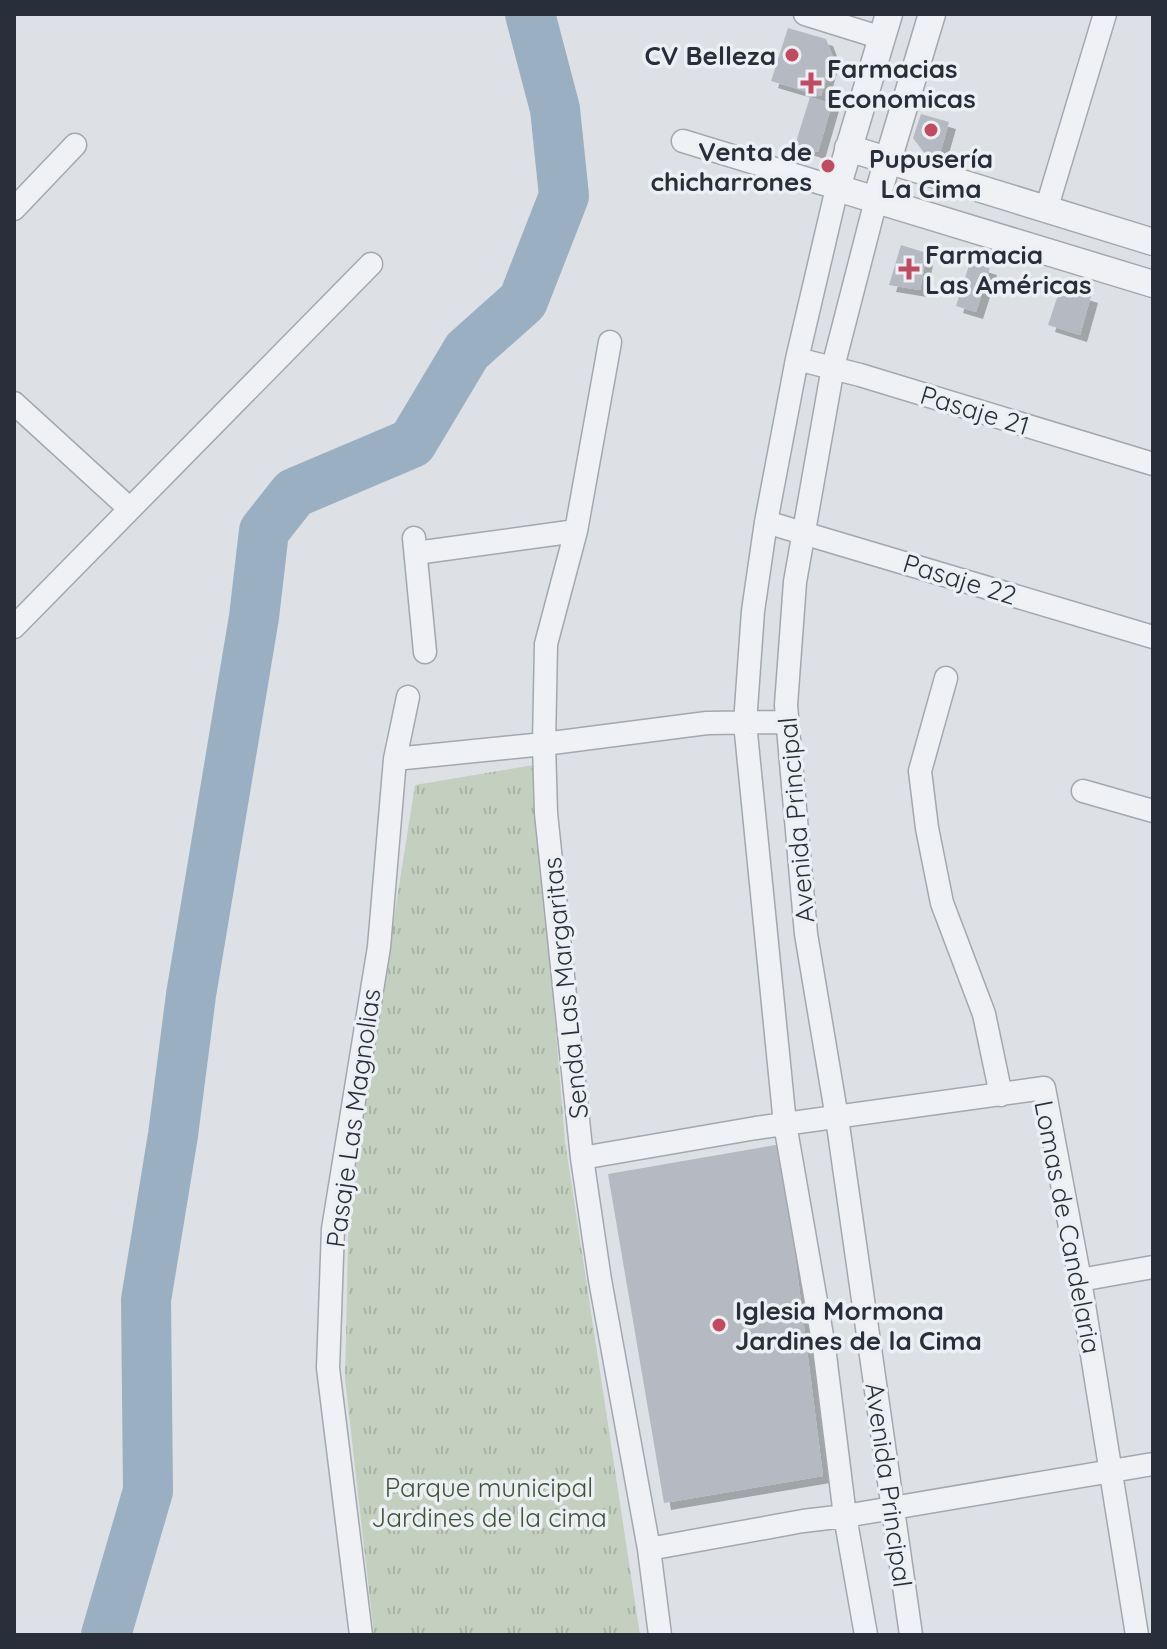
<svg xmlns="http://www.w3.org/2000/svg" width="1167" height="1649" font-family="Quicksand,sans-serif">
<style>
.park{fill:url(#park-tufts)}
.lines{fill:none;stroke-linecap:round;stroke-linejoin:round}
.river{stroke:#9bafc3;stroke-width:50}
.building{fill:#b5bac2;filter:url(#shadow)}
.minor-casing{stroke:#a3a8af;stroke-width:25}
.tertiary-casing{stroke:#a3a8af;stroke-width:29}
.minor{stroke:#eff1f4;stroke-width:22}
.tertiary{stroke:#eff1f4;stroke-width:26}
.poi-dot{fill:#c14b60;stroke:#eceff3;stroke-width:3}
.labels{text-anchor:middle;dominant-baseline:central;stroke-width:7;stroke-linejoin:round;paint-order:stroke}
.poi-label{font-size:26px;font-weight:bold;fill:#282f3b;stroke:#eceff3;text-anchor:start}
.street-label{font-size:26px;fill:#282f3b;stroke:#eceff3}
.park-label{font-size:26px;fill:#3d5536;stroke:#eceff3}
</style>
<defs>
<pattern id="park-tufts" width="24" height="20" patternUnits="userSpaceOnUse" patternTransform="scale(2)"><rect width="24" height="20" fill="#c3cfbf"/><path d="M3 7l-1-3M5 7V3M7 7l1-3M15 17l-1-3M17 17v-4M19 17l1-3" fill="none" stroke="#a8b2a5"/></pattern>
<filter id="shadow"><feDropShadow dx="7" dy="7" stdDeviation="0" flood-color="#0004"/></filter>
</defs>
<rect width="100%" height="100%" fill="#dde1e5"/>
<!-- park -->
<path class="park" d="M534 765 565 1141 640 1635H374L345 1379 349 1202 415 785Z"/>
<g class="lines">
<!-- river -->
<path class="river" d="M106 1635 148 1491 146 1300 173 1135 191 995 254 617 264 531 294 493 412 443 467 351 523 301 564 196 555 109 530 14"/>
</g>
<!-- building -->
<path class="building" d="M788 28 826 39 833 57 821 96 771 81Z
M810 97 832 104 818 152 795 145Z
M921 114 949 122 939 157 925 154 913 138Z
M901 245 927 253 920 290 889 285Z
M970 262 990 268 976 312 956 306Z
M1061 286 1091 296 1080 335 1048 325Z
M781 1144 823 1476 664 1503 608 1174Z"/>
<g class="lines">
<defs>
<path id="minor" d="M805 14 882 38
M683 141 837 188 797 359 766 522 753 611 745 723 785 1124 824 1347 845 1516 866 1635
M876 200 833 367 795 582 786 705 806 934 837 1118 911 1635
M14 209 75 145
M1046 210 1105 14
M610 342 576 531 546 644 544 744 546 813 582 1158 600 1280 649 1549 660 1635
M797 359 860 375 1153 464
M14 403 130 509
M766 522 1153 637
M414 538 425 652
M416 553 576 531
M14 627 371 264
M946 678 920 771 927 828 942 903 984 1014 1001 1095
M395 759 544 744 707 723 787 722
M1083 791 1153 811
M582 1158 756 1128 1044 1088 1080 1280 1137 1635
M1080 1280 1153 1267
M649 1549 803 1521 845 1516 1153 1464
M361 1635 328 1368 333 1229 379 947 395 759 408 697"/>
<path id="tertiary" d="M889 14 837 188 1153 284
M848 148 1153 242
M876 200 932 14"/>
</defs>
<!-- minor casing -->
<use href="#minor" class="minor-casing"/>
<!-- tertiary casing -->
<use href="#tertiary" class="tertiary-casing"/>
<!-- minor -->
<use href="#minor" class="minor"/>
<!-- tertiary -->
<use href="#tertiary" class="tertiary"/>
</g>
<!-- markers -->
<g class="poi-dot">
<circle cx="792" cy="55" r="8"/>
<path d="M807 71h8v8h8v8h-8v8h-8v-8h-8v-8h8z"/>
<circle cx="931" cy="130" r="8"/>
<circle cx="828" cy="166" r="8"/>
<path d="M905 257h8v8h8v8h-8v8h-8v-8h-8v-8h8z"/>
<circle cx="719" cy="1325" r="8"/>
</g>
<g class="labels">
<!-- poi labels -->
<g class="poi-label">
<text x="776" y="55" text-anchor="end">CV Belleza</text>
<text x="827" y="68">Farmacias<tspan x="827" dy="30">Economicas</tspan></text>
<text x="812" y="151" text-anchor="end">Venta de<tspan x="812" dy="30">chicharrones</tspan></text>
<text x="931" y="158" text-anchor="middle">Pupusería<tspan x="931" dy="30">La Cima</tspan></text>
<text x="925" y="254">Farmacia<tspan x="925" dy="30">Las Américas</tspan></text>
<text x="735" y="1310">Iglesia Mormona<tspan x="735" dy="30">Jardines de la Cima</tspan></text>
</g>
<!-- street labels -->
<g class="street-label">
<text transform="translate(975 410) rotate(17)">Pasaje 21</text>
<text transform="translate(960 579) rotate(17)">Pasaje 22</text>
<text transform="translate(796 820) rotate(-95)">Avenida Principal</text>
<text transform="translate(565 988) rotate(-96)">Senda Las Margaritas</text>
<text transform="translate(353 1118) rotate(-82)">Pasaje Las Magnolias</text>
<text transform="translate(1068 1227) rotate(79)">Lomas de Candelaria</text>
<text transform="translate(889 1485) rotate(82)">Avenida Principal</text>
</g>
<!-- park labels -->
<g class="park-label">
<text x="489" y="1487">Parque municipal<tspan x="489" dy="30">Jardines de la cima</tspan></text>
</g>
</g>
<!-- border -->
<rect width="1167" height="1649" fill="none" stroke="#282f3b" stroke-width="32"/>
</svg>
